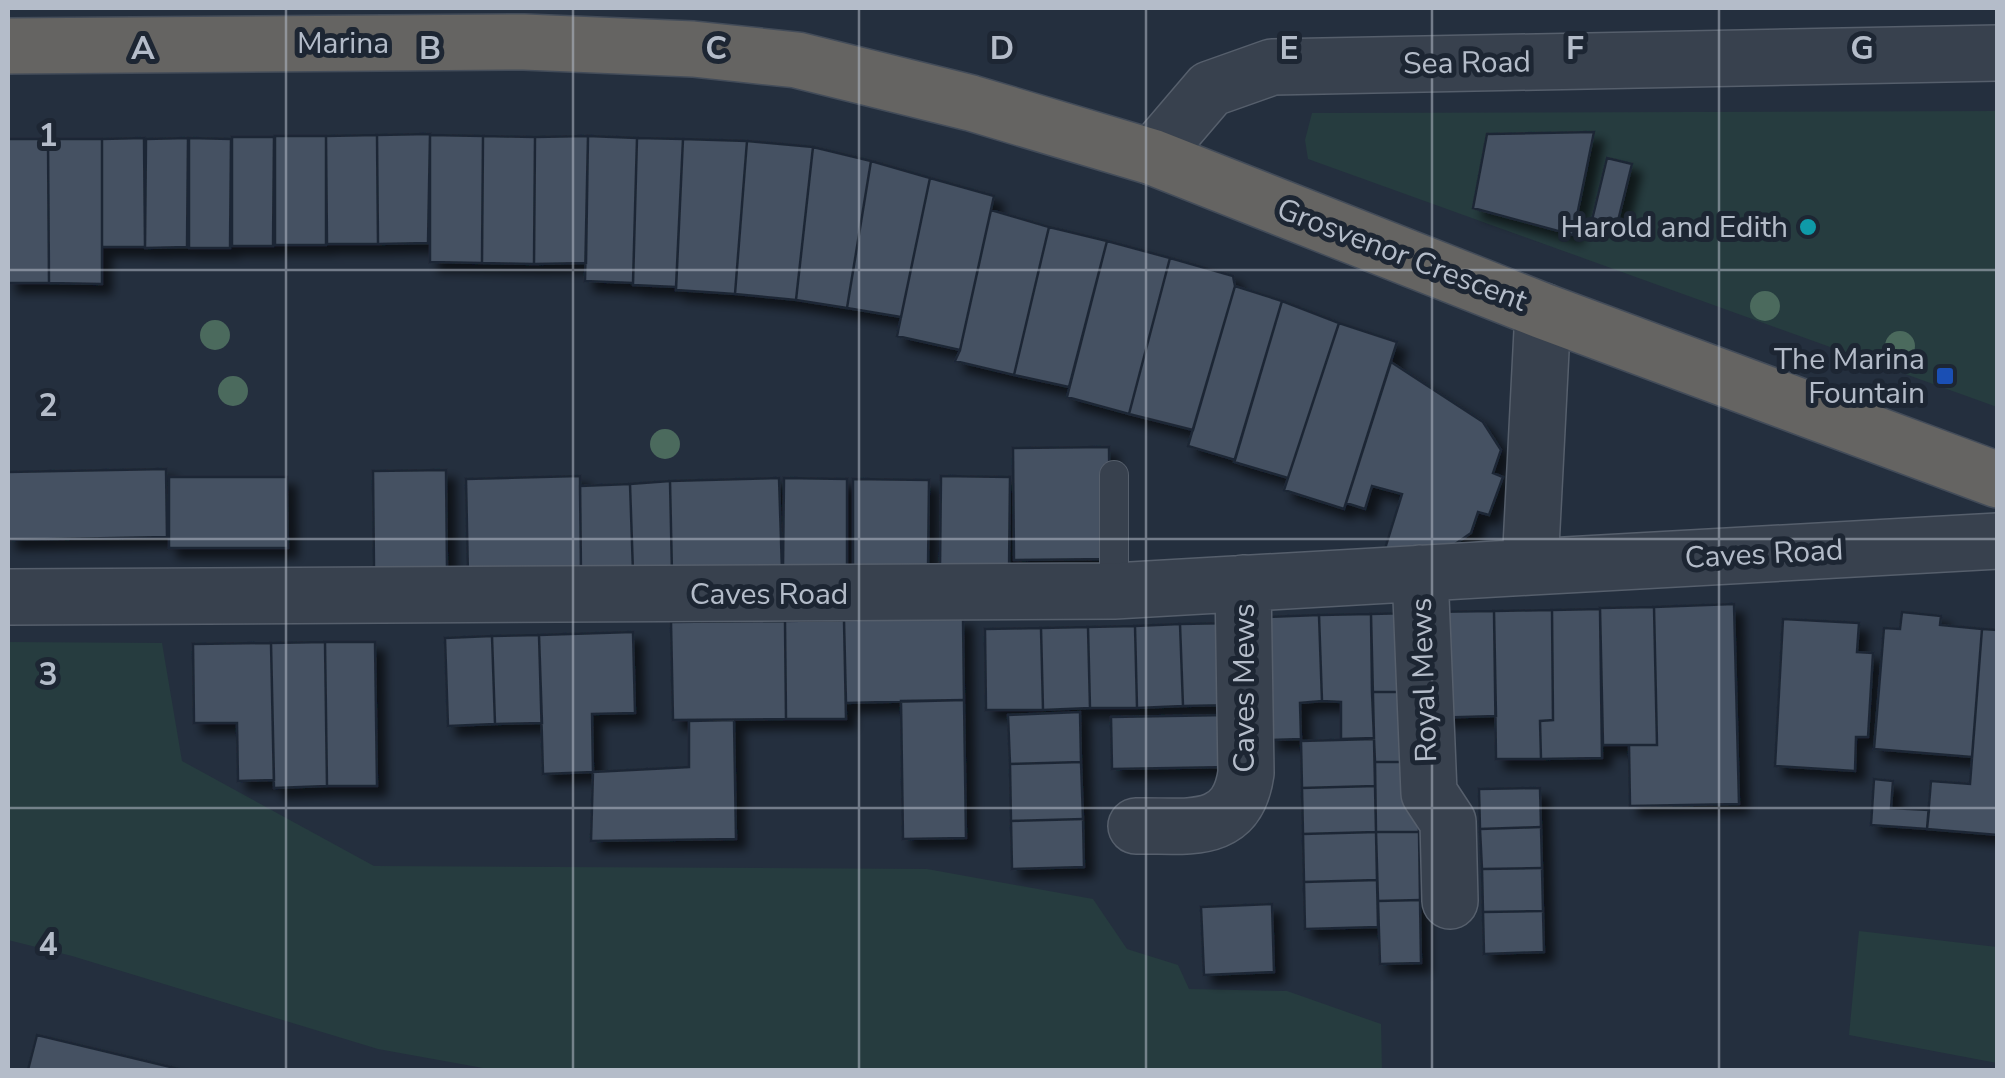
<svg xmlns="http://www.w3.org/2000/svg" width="2005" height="1078" font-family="'Nunito Sans',sans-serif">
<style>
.green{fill:#263c3f}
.building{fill:#455162;stroke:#1f2835;stroke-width:2.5;filter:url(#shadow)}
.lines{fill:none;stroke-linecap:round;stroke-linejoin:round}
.service-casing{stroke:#565f6c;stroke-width:30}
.minor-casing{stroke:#565f6c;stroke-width:58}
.trunk-casing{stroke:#434c59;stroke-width:58}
.service{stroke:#38414e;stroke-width:28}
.minor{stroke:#38414e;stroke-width:55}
.trunk{stroke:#656462;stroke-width:55}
.tree{fill:#4b6a5d}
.grid{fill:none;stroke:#b4bcc9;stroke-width:2.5;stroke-opacity:0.55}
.culture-dot{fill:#0f9aa8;stroke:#1d2633;stroke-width:4}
.transit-dot{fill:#1a4fb4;stroke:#1d2633;stroke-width:4}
.labels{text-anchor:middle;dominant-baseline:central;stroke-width:10;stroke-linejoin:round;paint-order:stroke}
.street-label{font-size:30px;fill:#b4bcc9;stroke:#1d2633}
.poi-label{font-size:30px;fill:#b4bcc9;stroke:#1d2633;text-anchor:end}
.grid-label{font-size:32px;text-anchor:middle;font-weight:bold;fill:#b4bcc9;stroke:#1d2633;stroke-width:10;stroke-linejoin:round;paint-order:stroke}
</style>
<defs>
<filter id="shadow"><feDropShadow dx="9" dy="9" stdDeviation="5" flood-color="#0009"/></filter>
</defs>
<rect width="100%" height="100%" fill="#242f3e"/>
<!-- green -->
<path class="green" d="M1997 111V407L1308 159 1305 140 1312 113Z
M8 642 162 643 182 761 374 866 927 869 1093 899 1127 949 1178 965 1189 989 1287 991 1381 1024 1382 1070H494L378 1049 72 956 8 940Z
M1859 931 1997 947V1063L1849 1035Z"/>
<!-- building -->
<path class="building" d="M1594 132 1573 235 1473 208 1487 134Z
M430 134 428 243 378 244 377 135Z
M377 135 378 244H327L326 136Z
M430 135 483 136 482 263 430 262Z
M275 136H326V245H275Z
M483 136 535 137 534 264 482 263Z
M588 136 586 263 534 264 535 137Z
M588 136 637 138 633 283 585 281Z
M232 137H274L273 246H232Z
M144 138 145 247H102V139Z
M188 138 187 247 145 248 146 139Z
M189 138 231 139 230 248H189Z
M637 138 683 139 676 287 633 285Z
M8 139H48L49 283H8Z
M48 139H102V284L49 283Z
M683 139 747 141 735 294 676 290Z
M747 141 813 147 796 300 735 294Z
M813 147 871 161 847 308 796 300Z
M1607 158 1632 164 1617 225 1592 220Z
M871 161 930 178 901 317 847 308Z
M930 178 994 196 960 350 897 336Z
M991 210 1049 227 1014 375 955 361 960 350Z
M1049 227 1107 241 1069 387 1014 375Z
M1107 241 1170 258 1129 414 1067 397Z
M1170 258 1233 276 1235 286 1193 430 1129 414Z
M1235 286 1282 301 1235 460 1188 446Z
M1282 301 1339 323 1288 478 1234 462Z
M1339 323 1397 342 1344 509 1284 490Z
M1391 362 1483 422 1501 450 1493 473 1503 477 1489 515 1478 512 1471 533 1435 558 1379 568 1402 494 1372 486 1365 509 1346 503Z
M1109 447 1110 559 1014 560 1013 448Z
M166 469 167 537 8 540V472Z
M446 470 447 568 374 569 373 471Z
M580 476 581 575 468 576 466 479Z
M941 476 1010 477 1009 571 940 569Z
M169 477H287L288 548H169Z
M779 478 782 571 672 574 670 481Z
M784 478 847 479V570L783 569Z
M853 479 929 480 928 569 853 568Z
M670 481 672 574 633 572 630 484Z
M630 484 633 572 581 575 580 486Z
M1734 604 1739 804 1630 806 1629 745H1657L1654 607Z
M1654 607 1657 745H1603L1600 608Z
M1600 609 1602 758 1541 759 1540 721 1553 720 1552 610Z
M1552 610 1553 720 1540 721 1541 759H1496L1494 611Z
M1494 611 1496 716 1429 718 1426 612Z
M1902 612 1941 616 1940 625 1982 629 1972 757 1874 749 1884 628 1900 629Z
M1413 613 1415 692H1372L1371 614Z
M1371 614 1374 738 1341 739V702L1322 701 1319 615Z
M1319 615 1322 701 1300 703 1301 739 1270 740 1267 617Z
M963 618 964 700 846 703 844 620Z
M1783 619 1859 623 1857 652 1873 653 1868 737H1856L1855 771 1775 766Z
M844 620 846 719H786L785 621Z
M785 621 786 719 673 720 671 622Z
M1234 623 1237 705 1183 706 1180 624Z
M1180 624 1183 706 1137 708 1135 626Z
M1135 626 1137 708H1090L1088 627Z
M1088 627 1090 708 1043 710 1041 628Z
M1041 628 1043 710H986L985 629Z
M1982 629 1998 630V835L1927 829 1931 781 1970 784Z
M633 632 635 713 592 714 593 772 543 774 539 635Z
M539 635 542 723 495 724 492 636Z
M492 636 495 724 448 726 445 638Z
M325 642H375L377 786H327Z
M325 642 327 786 274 788 271 643Z
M271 643 274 780 238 781 237 723H194L193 644Z
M1372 692H1415L1417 762H1375Z
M964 700 966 838 903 839 901 701Z
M1080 712 1081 762 1010 764 1008 715Z
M1229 715 1230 767 1112 769 1111 717Z
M734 720 736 839 591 841 593 772 689 767V721Z
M1374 739 1375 786 1302 788 1301 741Z
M1081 762 1083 819 1011 821 1010 764Z
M1375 762H1417L1419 832H1376Z
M1874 779 1893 781 1891 808 1929 810 1927 829 1871 825Z
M1375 786 1376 832 1303 834 1302 788Z
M1540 788 1541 827 1480 829 1479 789Z
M1083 819 1084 867 1012 869 1011 821Z
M1541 827 1542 868 1482 869 1480 829Z
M1376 832 1377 880 1304 882 1303 834Z
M1376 832H1419L1420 900 1378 901Z
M1542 868 1543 911 1483 912 1482 869Z
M1377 880 1378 927 1305 929 1304 882Z
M1420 900 1421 963 1380 964 1378 901Z
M1272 904 1274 972 1204 975 1201 907Z
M1543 911 1544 952 1484 954 1483 912Z
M37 1035 183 1070H28Z"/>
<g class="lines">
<defs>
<path id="service" d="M1114 591V475"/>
<path id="minor" d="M1152 157 1210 89 1272 67 1998 53
M1543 311 1530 567 1998 541
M1420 573 1429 793 1448 822 1450 901
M8 597 1114 591 1530 567
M1136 826C1187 825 1237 837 1246 773L1243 583"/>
<path id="trunk" d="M8 46 524 42 693 49 797 60 971 103 1152 157 1543 311 1998 480"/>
</defs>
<!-- service casing -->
<use href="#service" class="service-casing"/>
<!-- minor casing -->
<use href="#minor" class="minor-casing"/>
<!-- trunk casing -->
<use href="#trunk" class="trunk-casing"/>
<!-- service -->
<use href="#service" class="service"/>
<!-- minor -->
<use href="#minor" class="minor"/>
<!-- trunk -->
<use href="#trunk" class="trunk"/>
</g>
<!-- trees -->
<g class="tree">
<circle cx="1765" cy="306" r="15"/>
<circle cx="215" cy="335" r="15"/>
<circle cx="1900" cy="346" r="15"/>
<circle cx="233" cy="391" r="15"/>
<circle cx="665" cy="444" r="15"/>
</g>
<!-- grid -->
<path class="grid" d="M286 8V1070M573 8V1070M859 8V1070M1146 8V1070M1432 8V1070M1719 8V1070M8 270H1998M8 539H1998M8 808H1998"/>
<!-- markers -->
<circle class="culture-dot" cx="1808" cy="227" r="10"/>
<rect class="transit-dot" x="1935" y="366" width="20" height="20" rx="5"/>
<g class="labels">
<!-- street labels -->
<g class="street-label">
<text x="343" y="43">Marina</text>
<text transform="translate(1467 63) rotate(-1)">Sea Road</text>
<text transform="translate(1402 255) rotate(21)">Grosvenor Crescent</text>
<text transform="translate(1764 554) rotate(-3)">Caves Road</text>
<text x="769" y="594">Caves Road</text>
<text transform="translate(1424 680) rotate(-92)">Royal Mews</text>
<text transform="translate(1244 688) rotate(-90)">Caves Mews</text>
</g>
<!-- poi labels -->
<g class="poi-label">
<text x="1788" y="227">Harold and Edith</text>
<text x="1925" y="359">The Marina<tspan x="1925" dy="34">Fountain</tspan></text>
</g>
</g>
<g class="grid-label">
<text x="143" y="59">A</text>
<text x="430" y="59">B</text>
<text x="716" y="59">C</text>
<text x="1002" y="59">D</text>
<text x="1289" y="59">E</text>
<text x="1575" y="59">F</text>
<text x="1862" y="59">G</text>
<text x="48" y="146">1</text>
<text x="48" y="416">2</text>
<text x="48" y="685">3</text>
<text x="48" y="955">4</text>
</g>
<!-- border -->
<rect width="2005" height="1078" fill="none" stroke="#b4bcc9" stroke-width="20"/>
</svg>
